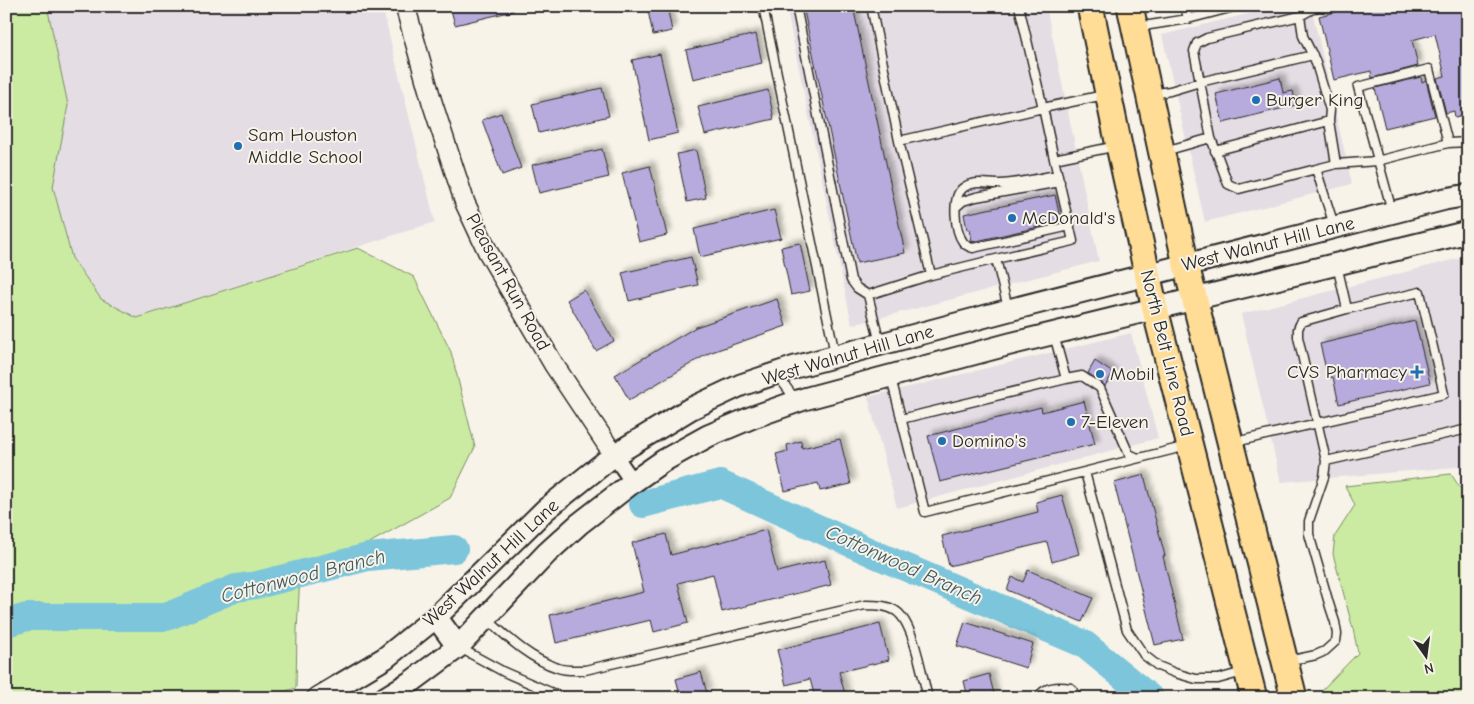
<svg xmlns="http://www.w3.org/2000/svg" width="1474" height="704" font-family="'Comic Neue',sans-serif">
<style>
.built{fill:#e4dde4}
.green{fill:#cbeba2;stroke:#7b8b66}
.lines{fill:none;stroke-linecap:round;stroke-linejoin:round}
.river{stroke:#7bc5db;stroke-width:28}
.building{fill:#b6abdc;stroke:#2b2b2b;filter:url(#shadow)}
.service-casing{stroke:#2b2b2b;stroke-width:11}
.minor-casing{stroke:#2b2b2b;stroke-width:19}
.tertiary-casing{stroke:#2b2b2b;stroke-width:22}
.secondary-casing{stroke:#2b2b2b;stroke-width:25}
.primary-casing{stroke:#2b2b2b;stroke-width:29}
.service{stroke:#f7f3e8;stroke-width:8}
.minor{stroke:#f7f3e8;stroke-width:15}
.tertiary{stroke:#f7f3e8;stroke-width:19}
.secondary{stroke:#f7f3e8;stroke-width:21}
.primary{stroke:#ffdd96;stroke-width:25}
.poi-dot{fill:#1f6fb2;stroke:#f7f3e8;stroke-width:2}
.labels{text-anchor:middle;dominant-baseline:central;stroke-width:4;stroke-linejoin:round;paint-order:stroke}
.poi-label{font-size:19px;fill:#2b2b2b;stroke:#f7f3e8;text-anchor:start}
.street-label{font-size:19px;fill:#2b2b2b;stroke:#f7f3e8}
.water-label{font-size:20px;font-style:italic;fill:#435960;stroke:#f7f3e8}
</style>
<defs>
<filter id="shadow"><feDropShadow dx="4.5" dy="-4.5" stdDeviation="2.5" flood-color="#0004"/></filter>
</defs>
<rect width="100%" height="100%" fill="#f7f3e8"/>
<filter id="ink" filterUnits="userSpaceOnUse"><feTurbulence type="fractalNoise" baseFrequency=".02" numOctaves="2"/><feDisplacementMap in="SourceGraphic" scale="10" xChannelSelector="R" yChannelSelector="G"/><feConvolveMatrix kernelMatrix="1 2 1 2 8 2 1 2 1" color-interpolation-filters="sRGB"/></filter>
<g filter="url(#ink)">
<!-- built -->
<path class="built" d="M47 6H382L435 222 136 318 101 299 72 258 53 187 68 105Z
M786 6H1046L1099 261 852 325Z
M1280 6H1311L1352 184 1205 222 1162 35Z
M1468 256V466L1281 482 1241 314Z
M1131 333 1158 438 897 508 868 397Z"/>
<!-- green -->
<path class="green" d="M6 6H47L68 105 53 187 72 258 101 299 137 318 358 248 414 277 451 352 475 447 450 498 364 546 300 575 297 630 296 688 263 698H6Z
M1451 474 1468 500V698H1325L1322 690 1358 653 1353 629 1333 554 1335 536 1355 505 1345 486Z"/>
<g class="lines">
<!-- river -->
<path class="river" d="M643 504 720 484 877 555 1084 644 1150 698
M6 623 27 617H166L236 588 257 585 368 557 454 549"/>
</g>
<!-- building -->
<path class="building" d="M450 6H512L513 11 455 25Z
M647 6H667L672 31 653 35Z
M803 6H853L905 253 857 263Z
M1359 6H1468V115L1455 118 1454 111 1446 113 1437 78 1445 76 1435 34 1412 40 1418 66 1372 78 1371 71 1334 80 1319 16Z
M756 34 762 63 693 79 686 50Z
M660 54 678 133 649 140 632 60Z
M1421 77 1422 82 1426 80 1435 116 1385 128 1375 88Z
M1280 78 1283 93 1293 91 1296 105 1223 123 1216 94Z
M602 88 609 116 539 133 532 104Z
M768 90 774 119 705 135 698 107Z
M501 113 521 168 502 175 482 120Z
M602 149 609 177 539 193 532 165Z
M696 150 706 198 687 202 677 154Z
M650 166 667 235 639 242 622 173Z
M1055 195 1061 222 972 242 970 229 967 230 964 214Z
M774 210 781 238 700 257 694 229Z
M800 243 810 291 791 295 781 247Z
M691 257 698 285 629 301 622 273Z
M584 290 614 341 596 351 567 300Z
M777 299 786 326 709 353 629 400 615 375 696 327Z
M1415 321 1430 383 1339 404 1333 377 1328 378 1320 344Z
M1095 361 1113 373 1105 386 1088 373Z
M1084 401 1095 444 940 482 928 436 1041 407 1042 412Z
M840 439 851 484 820 491 818 483 785 491 776 454 788 451 787 445 801 441 802 448Z
M1144 475 1165 556H1163L1183 639 1155 645 1114 483Z
M1062 495 1079 554 1052 562 1047 542 949 566 942 536 1038 512 1036 502Z
M766 530 777 572 825 560 831 585 722 612 713 574 678 583 688 623 654 632 651 620 556 643 550 615 644 592 632 543 666 534 671 555Z
M1028 570 1093 598 1082 622 1007 590 1012 577 1023 582Z
M965 622 1033 644 1026 668 957 646Z
M880 624 889 660 839 672 846 698H815L810 679 786 685 777 650Z
M701 672 707 693 687 698H681L676 679Z
M989 674 995 698H968L964 681Z"/>
<g class="lines">
<defs>
<path id="service" d="M763 6 835 354
M796 6 851 280 857 288 868 295
M871 6 899 141
M1185 6 1188 19
M1318 6 1300 16 1207 38 1197 43 1194 51 1211 138 1228 184 1239 189 1316 169 1334 225
M1300 16 1303 36 1315 60 1330 110 1329 121 1336 164 1316 169
M1137 27 1188 19 1238 6
M1153 94 1170 91 1200 82 1313 55
M1104 95 1043 108 1054 159 1117 146
M1165 151 1211 138
M1215 151 1329 121
M1336 164 1377 161 1448 143 1468 142
M1058 175C1041 177 1013 185 997 184 986 184 973 180 963 188 951 197 955 231 963 242 966 246 969 247 973 248L1070 226
M956 207 963 201 976 197 1060 182
M1392 211 1358 87 1429 69 1448 143
M996 259 1073 241 1054 159
M931 275 899 141 1043 108 1019 6
M1054 335 1066 379 1082 376 1100 388 1129 454 1138 458
M880 343 868 295 931 275 996 259 1008 308
M777 375 796 400
M891 378 925 512 1187 446
M901 419 1066 379
M1235 442 1444 394 1420 292 1347 309
M1326 461 1468 429
M1085 472 1127 630 1144 655 1158 666 1175 673 1196 679H1218L1243 672
M487 619C508 638 530 659 558 668 565 671 576 670 585 670L865 605C876 605 887 605 896 611 914 623 922 676 928 698
M460 648 504 672 564 698
M1288 661 1316 655 1325 651 1336 641 1337 634 1335 622 1330 607 1309 534V521L1324 477 1326 461 1298 337V329L1301 322 1347 309 1337 265
M1038 698C1044 686 1059 686 1071 688L1078 698"/>
<path id="minor" d="M614 455 633 482"/>
<path id="tertiary" d="M405 6 432 102 465 203 488 252 554 365 614 455"/>
<path id="secondary" d="M436 617 458 647
M318 698 385 658 436 617 545 510 614 455 690 409 741 385 795 367 1009 310 1445 199 1468 195
M385 698 411 682 458 647 547 553 579 524 633 482 663 461 708 436 753 417 804 399 1010 344 1468 232"/>
<path id="primary" d="M1090 6 1119 146 1155 309 1254 698
M1130 6 1186 265 1294 698"/>
</defs>
<!-- service casing -->
<use href="#service" class="service-casing"/>
<!-- minor casing -->
<use href="#minor" class="minor-casing"/>
<!-- tertiary casing -->
<use href="#tertiary" class="tertiary-casing"/>
<!-- secondary casing -->
<use href="#secondary" class="secondary-casing"/>
<!-- primary casing -->
<use href="#primary" class="primary-casing"/>
<!-- service -->
<use href="#service" class="service"/>
<!-- minor -->
<use href="#minor" class="minor"/>
<!-- tertiary -->
<use href="#tertiary" class="tertiary"/>
<!-- secondary -->
<use href="#secondary" class="secondary"/>
<!-- primary -->
<use href="#primary" class="primary"/>
</g>
</g>
<!-- markers -->
<g class="poi-dot">
<circle cx="1256" cy="100" r="5"/>
<circle cx="238" cy="146" r="5"/>
<circle cx="1012" cy="218" r="5"/>
<path d="M1414.5 364.5h5v5h5v5h-5v5h-5v-5h-5v-5h5z"/>
<circle cx="1100" cy="374" r="5"/>
<circle cx="1071" cy="422" r="5"/>
<circle cx="942" cy="441" r="5"/>
</g>
<g class="labels">
<!-- poi labels -->
<g class="poi-label">
<text x="1266" y="100">Burger King</text>
<text x="248" y="135">Sam Houston<tspan x="248" dy="22">Middle School</tspan></text>
<text x="1022" y="218">McDonald's</text>
<text x="1407" y="372" text-anchor="end">CVS Pharmacy</text>
<text x="1110" y="374">Mobil</text>
<text x="1081" y="422">7-Eleven</text>
<text x="952" y="441">Domino's</text>
</g>
<!-- street labels -->
<g class="street-label">
<text transform="translate(1268 244) rotate(-14)">West Walnut Hill Lane</text>
<text transform="translate(508 282) rotate(61)">Pleasant Run Road</text>
<text transform="translate(1167 353) rotate(76)">North Belt Line Road</text>
<text transform="translate(848 355) rotate(-16)">West Walnut Hill Lane</text>
<text transform="translate(491 563) rotate(-43)">West Walnut Hill Lane</text>
</g>
<!-- water labels -->
<g class="water-label">
<text transform="translate(904 565) rotate(24)">Cottonwood Branch</text>
<text transform="translate(303 576) rotate(-14)">Cottonwood Branch</text>
</g>
</g>
<!-- margin -->
<rect width="1474" height="704" fill="none" stroke="#f7f3e8" stroke-width="25"/>
<rect x="12" y="12" width="1449" height="679" fill="none" stroke="#2b2b2b" stroke-width="2" filter="url(#ink)"/>
<!-- north arrow -->
<g transform="translate(1426 656) rotate(166)" stroke="#f7f3e8" stroke-width="4" paint-order="stroke">
<path d="M0-4L9 19L0 12L-9 19Z" fill="#2b2b2b"/>
<text y="-8" font-size="14" font-weight="bold" text-anchor="middle" fill="#2b2b2b">N</text>
</g>
</svg>
